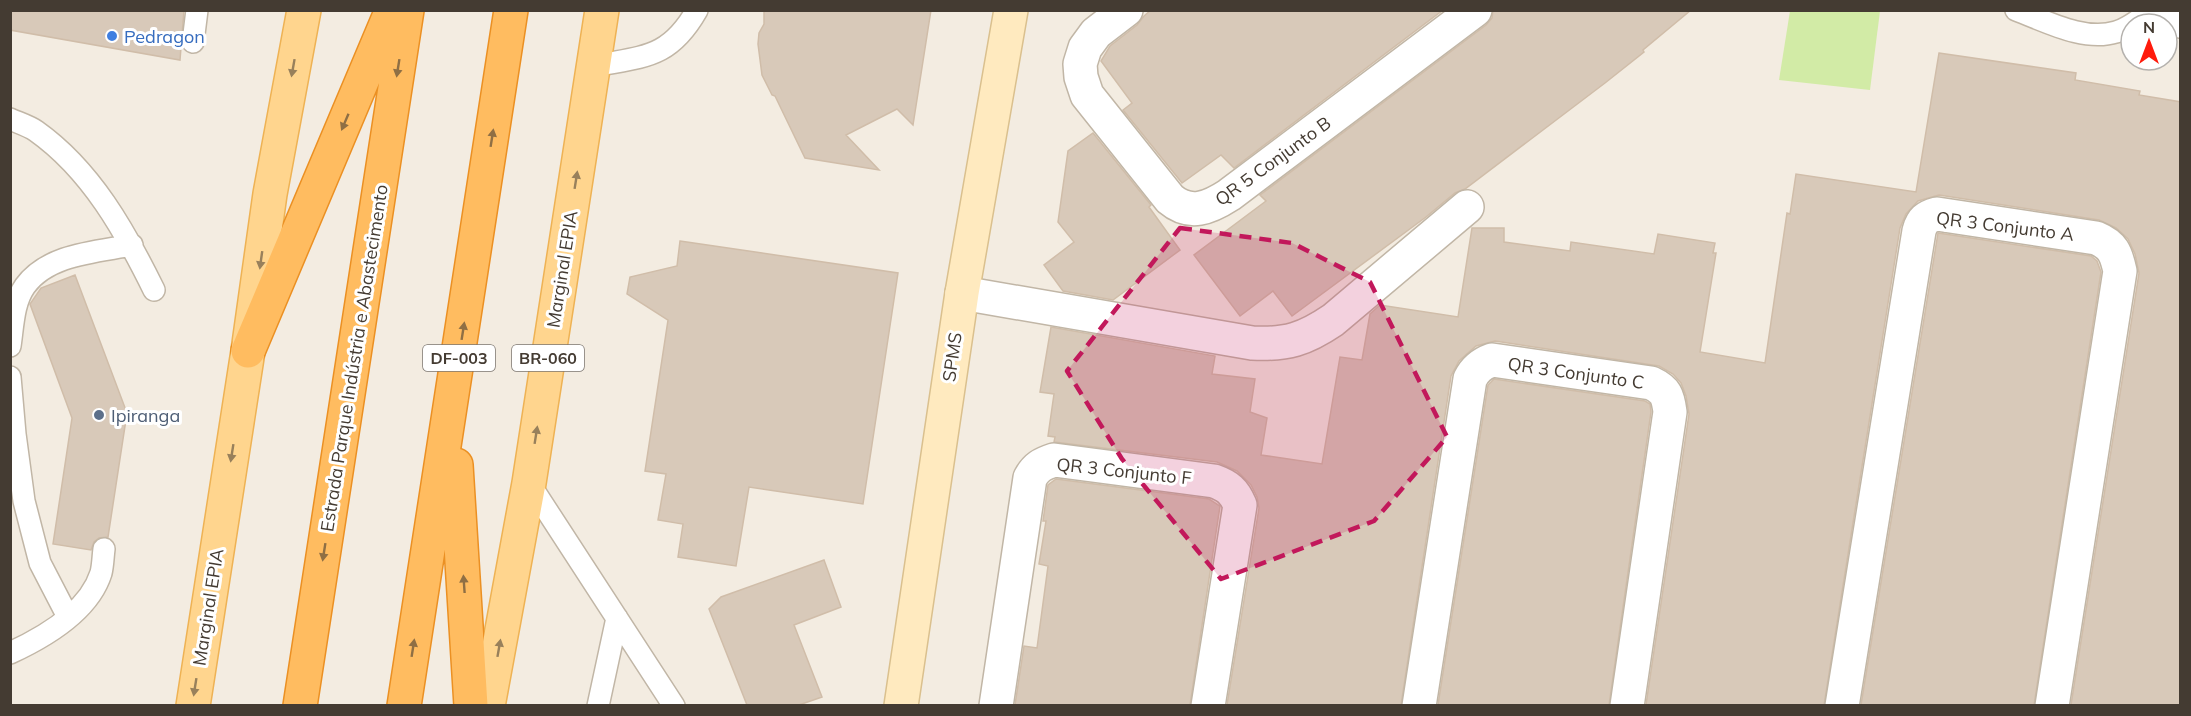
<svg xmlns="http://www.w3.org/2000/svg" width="2191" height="716" font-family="Mulish,sans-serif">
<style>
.grass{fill:#d2eba6}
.building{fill:#d8c9b9;stroke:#d0bda9;stroke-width:1.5}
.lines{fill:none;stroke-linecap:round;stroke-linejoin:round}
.lane-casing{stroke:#c1b6a6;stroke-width:24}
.street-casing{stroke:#c1b6a6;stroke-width:36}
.secondary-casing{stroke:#dac08e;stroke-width:36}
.primary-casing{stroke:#eeb254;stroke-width:36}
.highway-casing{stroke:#eb9023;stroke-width:36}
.lane{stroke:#fff;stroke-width:21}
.street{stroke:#fff;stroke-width:33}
.secondary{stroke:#ffeabf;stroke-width:33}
.primary{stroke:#ffd58e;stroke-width:33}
.highway{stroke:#ffbc60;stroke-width:33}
.oneway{fill:#98805b}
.oneway2{fill:#8f6f44}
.marked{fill:#c2185b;fill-opacity:0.2;stroke:#c2185b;stroke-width:4.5;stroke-dasharray:12 8;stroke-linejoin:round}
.shop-dot{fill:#3f7fe0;stroke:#fff;stroke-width:2}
.service-dot{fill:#5c6f8a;stroke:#fff;stroke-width:2}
.labels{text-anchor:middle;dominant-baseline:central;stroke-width:6;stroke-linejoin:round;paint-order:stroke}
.shield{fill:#fff;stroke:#7c7670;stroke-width:1.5}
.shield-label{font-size:16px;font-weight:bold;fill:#443b32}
.shop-label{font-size:18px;fill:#366cbe;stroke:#fff;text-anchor:start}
.street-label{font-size:18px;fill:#443b32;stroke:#fff}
.service-label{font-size:18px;fill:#4e5e75;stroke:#fff;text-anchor:start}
</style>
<rect width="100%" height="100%" fill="#f3ece1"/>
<!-- grass -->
<path class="grass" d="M1790 11H1880L1870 90 1779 80Z"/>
<!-- building -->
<path class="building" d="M10 10H184L180 60 10 30Z
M764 10H931L913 125 897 109 846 135 879 170 805 158 775 96 772 95 762 75 758 44 759 33 764 24Z
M1151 10H1443L1234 168 1221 155 1182 183 1123 110 1132 103 1101 61 1110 46 1137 25 1144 16Z
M1493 10H1691L1643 50 1644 52 1605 83 1465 189 1455 193 1426 217 1292 316 1273 291 1240 316 1194 255 1266 201 1260 195 1486 25 1492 18Z
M1939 53 2076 73 2075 80 2140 91 2139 95 2181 102V705H2071L2139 273 2135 254 2128 239 2116 228 2099 220 1939 195 1918 201 1906 214 1900 228 1824 705H1646L1689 414 1686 396 1681 383 1673 374 1659 366 1495 341 1476 346 1459 361 1451 376 1401 705H1227L1259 508 1257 497 1251 485 1237 471 1217 462 1054 442 1055 437 1048 436 1054 394 1040 392 1051 327 1215 356 1212 374 1255 379 1250 412 1267 418 1261 455 1322 464 1340 357 1362 360 1370 314 1380 305 1458 317 1472 228H1504V242L1570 251 1571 242 1654 254 1658 234 1715 243 1713 253H1716L1700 352 1765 363 1787 213 1790 214 1796 174 1916 192Z
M1093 133 1151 205 1149 207 1180 250 1113 300 1063 291 1044 265 1074 242 1058 222 1068 151Z
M1938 233 2091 256 2097 261 2101 272 2034 705H1861Z
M680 241 898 273 863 504 749 487 736 566 678 557 683 524 658 520 666 474 645 471 668 320 627 294 630 277 677 266Z
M75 275 127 413 108 537 99 538 94 542 91 550 53 544 72 418 30 304 41 288Z
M1494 379 1645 401 1650 404 1651 412 1609 705H1438L1488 385Z
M1056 479 1209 499 1220 506 1190 705H1015L1024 646 1037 648 1048 566 1039 564 1046 521H1043L1048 485Z
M824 560 841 607 794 625 822 697 799 705H747L709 609 721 597Z"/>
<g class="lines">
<defs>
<path id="lane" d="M2016 10C2046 21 2084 42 2116 32 2129 29 2142 17 2153 10
M193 42 197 10
M594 66C644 56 669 59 697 10
M10 119C19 123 29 126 36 131 91 170 125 231 154 290
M10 346C13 327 13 303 25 286 48 254 96 252 132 245
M10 377 15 434 24 501 40 563 68 617
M529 483 674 706
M10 653C45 637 89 611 101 573 103 565 103 556 104 549
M598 706 617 618"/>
<path id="street" d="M1126 10 1096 33 1085 48 1080 64 1081 77 1087 95 1170 199C1190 216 1209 208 1229 195L1475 10
M2162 10 2180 21
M962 293 1252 343C1287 345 1305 339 1333 320L1467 207
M996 706 1030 478C1036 467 1042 464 1054 460L1214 481C1228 486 1234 491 1240 505L1208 706
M1419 706 1470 379C1475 369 1481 364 1492 360L1651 383C1666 390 1668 396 1670 412L1627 706
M1842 706 1919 231C1922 220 1926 217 1937 214L2096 238C2113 245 2116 253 2120 271L2052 706"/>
<path id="secondary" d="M901 706 962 293 1011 10"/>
<path id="primary" d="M193 706 248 351 270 194 304 10
M488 706 529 483 602 10"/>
<path id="highway" d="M248 351 392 10
M456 465 471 706
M300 706 407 10
M404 706 511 10"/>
</defs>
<!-- lane casing -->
<use href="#lane" class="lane-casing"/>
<!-- street casing -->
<use href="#street" class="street-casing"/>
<!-- secondary casing -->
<use href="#secondary" class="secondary-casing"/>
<!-- primary casing -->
<use href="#primary" class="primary-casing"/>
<!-- highway casing -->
<use href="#highway" class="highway-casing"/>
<!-- lane -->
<use href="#lane" class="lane"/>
<!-- street -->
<use href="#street" class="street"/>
<!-- secondary -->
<use href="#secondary" class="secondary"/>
<!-- primary -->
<use href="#primary" class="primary"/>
<!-- highway -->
<use href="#highway" class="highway"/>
</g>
<!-- one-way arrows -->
<defs><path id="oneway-solid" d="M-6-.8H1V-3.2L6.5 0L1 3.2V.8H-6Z" transform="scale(1.5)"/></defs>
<g class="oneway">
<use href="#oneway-solid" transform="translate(293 68) rotate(100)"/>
<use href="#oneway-solid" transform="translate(576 180) rotate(-81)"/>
<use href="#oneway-solid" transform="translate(261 260) rotate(98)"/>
<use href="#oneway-solid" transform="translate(536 435) rotate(-81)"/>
<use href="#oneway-solid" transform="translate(232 453) rotate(99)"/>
<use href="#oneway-solid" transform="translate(499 648) rotate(-80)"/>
<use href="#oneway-solid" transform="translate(195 687) rotate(99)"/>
</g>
<g class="oneway2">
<use href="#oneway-solid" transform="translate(398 68) rotate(99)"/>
<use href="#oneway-solid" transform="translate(345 122) rotate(113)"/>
<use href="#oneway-solid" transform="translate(492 138) rotate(-81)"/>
<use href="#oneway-solid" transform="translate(463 331) rotate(-81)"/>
<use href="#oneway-solid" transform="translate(324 552) rotate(99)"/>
<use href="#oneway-solid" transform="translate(464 584) rotate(-94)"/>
<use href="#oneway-solid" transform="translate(413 648) rotate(-81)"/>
</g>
<!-- marked area -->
<path class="marked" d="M1180 228 1292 243 1370 282 1447 437 1374 521 1221 579 1122 459 1067 371Z"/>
<!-- markers -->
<circle class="shop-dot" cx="112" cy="36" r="6"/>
<circle class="service-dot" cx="99" cy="415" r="6"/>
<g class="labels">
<!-- shield labels -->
<g class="shield">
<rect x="423" y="345" width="72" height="26" rx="4.5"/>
<rect x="512" y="345" width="72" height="26" rx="4.5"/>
</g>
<g class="shield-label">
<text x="459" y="358">DF-003</text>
<text x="548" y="358">BR-060</text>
</g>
<!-- shop labels -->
<g class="shop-label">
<text x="124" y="36">Pedragon</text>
</g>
<!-- street labels -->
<g class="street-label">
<text transform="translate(1273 161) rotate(-36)">QR 5 Conjunto B</text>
<text transform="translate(2005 226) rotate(7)">QR 3 Conjunto A</text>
<text transform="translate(562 269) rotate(-81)">Marginal EPIA</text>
<text transform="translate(952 357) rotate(-82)">SPMS</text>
<text transform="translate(354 358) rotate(-81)">Estrada Parque Indústria e Abastecimento</text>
<text transform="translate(1576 373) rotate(8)">QR 3 Conjunto C</text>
<text transform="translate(1124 471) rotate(6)">QR 3 Conjunto F</text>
<text transform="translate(208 607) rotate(-81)">Marginal EPIA</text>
</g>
<!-- service labels -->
<g class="service-label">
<text x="111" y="415">Ipiranga</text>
</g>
</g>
<!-- border -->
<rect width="2191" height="716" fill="none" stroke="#443b32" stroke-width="24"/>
<!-- north arrow -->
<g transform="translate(2149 42)"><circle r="28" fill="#ffffff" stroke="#b4b1ad" stroke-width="1.5"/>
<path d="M0-4.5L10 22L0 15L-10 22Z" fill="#ff1b0c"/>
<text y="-9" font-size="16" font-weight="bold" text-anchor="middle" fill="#443b32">N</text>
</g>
</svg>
